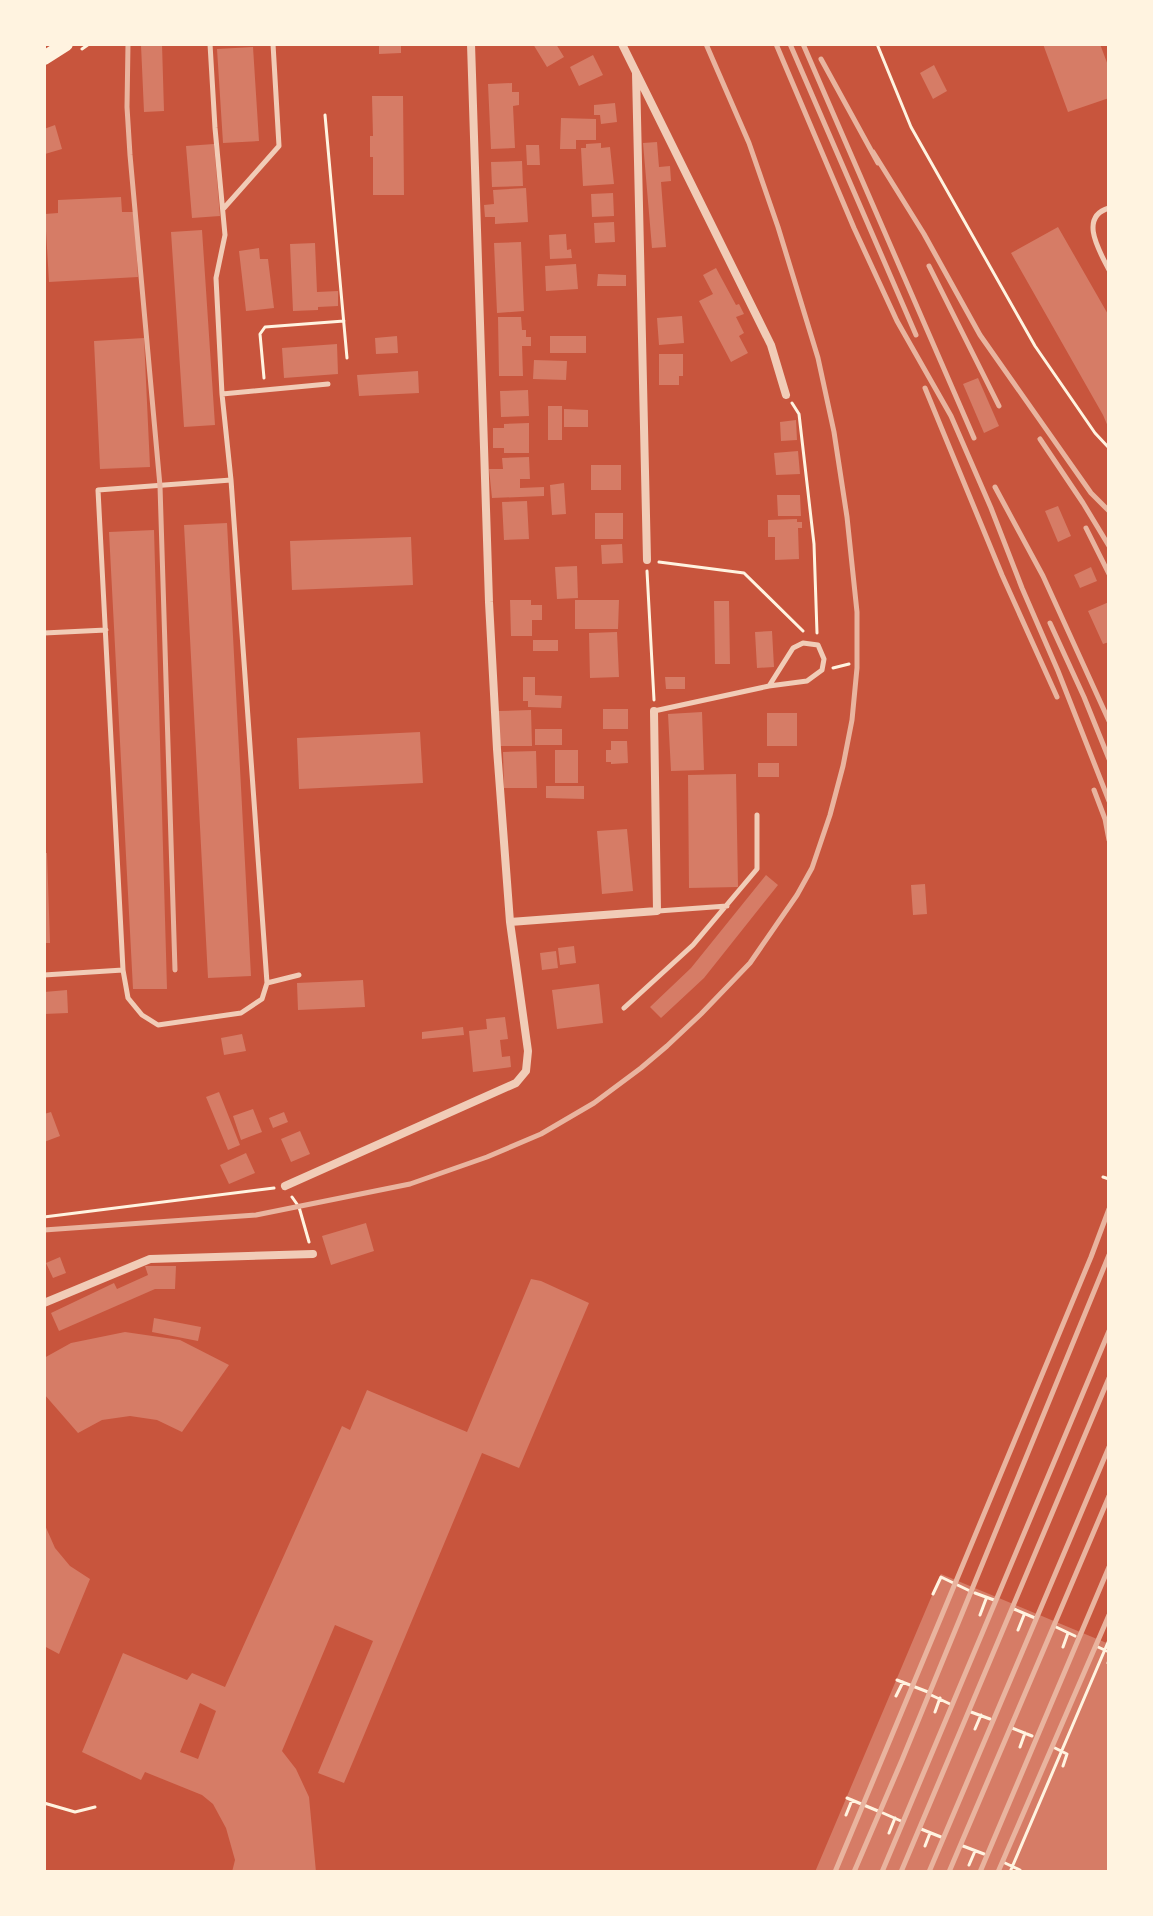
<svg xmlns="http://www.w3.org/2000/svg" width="1153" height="1916" font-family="Arial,sans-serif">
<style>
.building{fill:#d67c66;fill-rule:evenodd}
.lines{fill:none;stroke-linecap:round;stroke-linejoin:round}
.path{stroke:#fff3e0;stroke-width:3}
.service{stroke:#f1ccb7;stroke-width:5}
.minor{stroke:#f1ccb7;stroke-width:8}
.secondary{stroke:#fff3e0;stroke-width:14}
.rail{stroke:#e9b49f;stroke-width:5}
</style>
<rect width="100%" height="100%" fill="#c8553d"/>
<!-- building -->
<path class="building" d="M162 44 164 111 144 112 141 45Z
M379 44H401V53L379 54Z
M533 44H556L564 57 547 67Z
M1043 44H1100L1109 68V98L1068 112Z
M253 47 259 141 223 143 217 49Z
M593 55 603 75 579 86 570 67Z
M934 65 947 91 933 99 920 73Z
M512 83V92H519V105L513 106 515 148 491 149 488 84Z
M372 96H403L404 195H373V157H370V136H373Z
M615 103 617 122 601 124 600 115H594V105Z
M561 118 596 119V140H576V149H560Z
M55 125 62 149 45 154 44 129Z
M657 142 659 167 670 166 671 181 661 182 666 247 652 248 643 143Z
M601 143V148L610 147 614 184 583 186 581 148H586V144Z
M214 144 220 216 192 218 186 146Z
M526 145H539L540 165H527Z
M522 161 523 186 492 187 491 162Z
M526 188 528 222 495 224V217H485L484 205 494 204 493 190Z
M613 193 614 216 592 217 591 194Z
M121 197 122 212H134L138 277 49 282 45 214 58 213V200Z
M614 222 615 242 595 243 594 223Z
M1058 227 1109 316V429L1103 415 1011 253Z
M202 230 215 425 184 427 171 232Z
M566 234 567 250 571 249 572 258 550 259 549 235Z
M521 242 524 311 497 313 494 243Z
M315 243 317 292 338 291V306L318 307V310L293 311 290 244Z
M259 248 260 259H268L274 308 246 311 239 251Z
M576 264 578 289 546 291 545 266Z
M716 268 736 305 739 304 744 314 736 317 744 333 739 336 748 353 731 362 699 301 713 294 703 275Z
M598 274 626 275V286H597Z
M682 316 684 343 659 345 657 318Z
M498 317H521L522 330H526V337H531V346H522L523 376H499Z
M397 336 398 353 376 354 375 338Z
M550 336H586V353H550Z
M144 338 150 467 100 469 94 341Z
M337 344 338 374 284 378 282 348Z
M659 354H683V376H679V385H659Z
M534 360 567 361 566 380 533 379Z
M418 371 419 393 359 396 357 375Z
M978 378 999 426 984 433 963 384Z
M528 390 529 416 501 417 500 391Z
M548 406H562V440H548Z
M564 409 588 410V427H564Z
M796 420 797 440 781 441 780 422Z
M529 423V453H504V448H493V428H504V424Z
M798 451 800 474 776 475 774 453Z
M529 457 530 479H520V488L544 487V496L492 498 489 469H503L502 458Z
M591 465H621V490H591Z
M564 483 566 514 552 515 550 485Z
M777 495H800L801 516H778Z
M527 501 529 539 504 540 502 502Z
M1058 506 1071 536 1058 542 1045 511Z
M595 513H623V539H595Z
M797 519V522H802V528H798L799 559 775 560V537H768V520Z
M227 523 251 976 208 978 184 525Z
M154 530 167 989H133L109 532Z
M411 537 413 585 292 590 290 541Z
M622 544 623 563 602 564 601 545Z
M577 566 578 598 557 599 555 567Z
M1091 567 1097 581 1080 588 1074 575Z
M510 600H531V605H542V620H532V636H511Z
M575 600H619L618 629H575Z
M714 601H729L730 664H715Z
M1109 602V642L1103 644 1088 611Z
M772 631 774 667 757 668 755 632Z
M617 632 619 677 590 678 589 633Z
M533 640H558V651H533Z
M523 677H535V695L562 696 561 708 528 707V701H523Z
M665 677H685V689H666Z
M603 709H628V729H603Z
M531 710 532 746H499L498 711Z
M702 712 704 770 671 771 668 714Z
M767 713H797V746H767Z
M535 729H562V745H535Z
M420 732 423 783 299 789 297 738Z
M611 741H627L628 763 611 764V762H606V750H611Z
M555 750H578V783H555Z
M536 751 537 788H504L503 752Z
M758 763H779V777H758Z
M736 774 738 887 689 888 688 775Z
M546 786H584V799L546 798Z
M627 829 633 891 602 894 597 831Z
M44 853H47L50 943H44Z
M766 875 778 885 704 978 661 1018 650 1007 691 968Z
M925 884 927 914 913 915 911 885Z
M574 946 576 963 560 965 558 948Z
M556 951 558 968 542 970 540 953Z
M363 980 365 1007 298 1010 297 983Z
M599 984 603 1023 557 1029 552 990Z
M67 990 68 1013 44 1014V992Z
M505 1017 508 1039 500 1040 502 1057 510 1056 511 1067 473 1072 469 1031 487 1029 486 1019Z
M463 1027 464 1035 422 1039V1032Z
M242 1034 246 1051 224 1055 221 1038Z
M219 1092 240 1145 228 1150 206 1097Z
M253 1109 262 1132 241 1140 233 1116Z
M51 1112 60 1136 44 1142V1114Z
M284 1112 288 1122 273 1128 269 1118Z
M300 1131 310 1154 291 1162 281 1139Z
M246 1153 255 1173 229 1184 220 1165Z
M366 1223 374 1251 331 1265 322 1236Z
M60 1257 66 1273 53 1278 46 1263Z
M145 1266H176L175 1289H155L59 1331 51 1313 114 1283 117 1289 148 1275Z
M531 1279 541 1281 589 1303 519 1468 482 1453 344 1783 318 1773 373 1641 335 1625 282 1751 296 1769 309 1797 316 1872H232L235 1860 226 1828 213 1804 202 1795 145 1772 141 1780 82 1752 123 1653 187 1680 192 1673 225 1687 342 1426 350 1430 367 1390 467 1432ZM200 1703 216 1711 198 1759 180 1752Z
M154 1318 201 1327 198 1341 152 1332Z
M125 1332 180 1340 229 1365 182 1432 157 1420 130 1416 102 1420 78 1433 44 1394V1358L71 1343Z
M44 1523 55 1548 70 1566 90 1579 59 1654 44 1646Z
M941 1574 1109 1644V1872H815Z"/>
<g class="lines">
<!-- path -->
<path class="path" d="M877 44 911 127 1035 346 1095 433 1109 448
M82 49 89 44
M325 115 347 358
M264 378 260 334 265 327 344 321
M792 403 799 414 814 544 817 633
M659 562 744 573 803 631
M647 571 654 700
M833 668 849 664
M1103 1177 1109 1179
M292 1197 299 1207 309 1242
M44 1217 274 1188
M975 1593 994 1600
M933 1594 941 1577 970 1591
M1014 1609 1035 1618
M980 1615 986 1599
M1056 1627 1075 1636
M1018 1630 1024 1615
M1063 1647 1068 1633
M1098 1647 1109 1652
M1108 1663 1109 1660
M897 1680 928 1692
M931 1695 950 1704
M896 1696 903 1682
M935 1712 940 1698
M971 1712 990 1719
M1012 1728 1032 1736
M975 1729 981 1715
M1020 1747 1025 1733
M1055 1748 1067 1754 1063 1766
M847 1798 878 1811
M44 1803 75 1812 95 1807
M883 1813 901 1821
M846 1815 852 1800
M921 1829 941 1837
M889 1833 895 1818
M925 1846 930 1833
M963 1846 984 1854
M1005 1863 1020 1870 1019 1872
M969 1865 975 1851
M1010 1872 1109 1640"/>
<!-- service -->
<path class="service" d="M210 44 215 128 225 235 216 278 222 394
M224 208 279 146 273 44
M1109 208C1078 217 1100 252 1109 270
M231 480 267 983 262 999 241 1013 158 1025 142 1015 128 998 123 970 98 490Z
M231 480 222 394 328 384
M44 633 106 630
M654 711 769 686 793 648 803 643 818 645 824 659 822 670 807 681 769 686
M658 911 727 906
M44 975 123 970
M267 983 299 975
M624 1008 693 945 757 869V815"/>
<!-- minor -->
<path class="minor" d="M622 44 771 345 786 395
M636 73 647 560
M510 922 657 911 654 711
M285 1186 516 1083 526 1071 528 1051 510 922 497 749 489 602 471 44
M44 1303 150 1259 313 1254"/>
<!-- secondary -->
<path class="secondary" d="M44 58 66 44"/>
<!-- rail -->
<path class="rail" d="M128 44 127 107 130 155 160 486 175 970
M776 44 854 228 897 321 951 416 991 508 1022 588 1058 671 1109 801
M790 44 916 335
M803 44 974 438
M821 59 878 163
M873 152 924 234 980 335 1091 493 1109 511
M929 266 999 406
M925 388 1002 575 1057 697
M1040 439 1083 503 1109 546
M995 487 1043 576 1109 721
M1086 528 1109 574
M1050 623 1084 697 1109 759
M1094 790 1105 819 1109 840
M44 1230 256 1215 410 1184 487 1157 541 1134 594 1103 641 1068 667 1046 701 1014 750 963 797 895 812 868 830 815 843 766 852 720 857 668V612L847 517 834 432 818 358 797 289 778 227 749 143 706 44
M835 1872 1091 1257 1109 1209
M854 1872 902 1760 1109 1255
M882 1872 1109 1331
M901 1872 1109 1378
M929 1872 1109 1447
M949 1872 1109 1496
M980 1872 1109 1567
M998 1872 1109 1615"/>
</g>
<!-- border -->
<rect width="1153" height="1916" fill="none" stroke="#fff3e0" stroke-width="92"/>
</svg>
